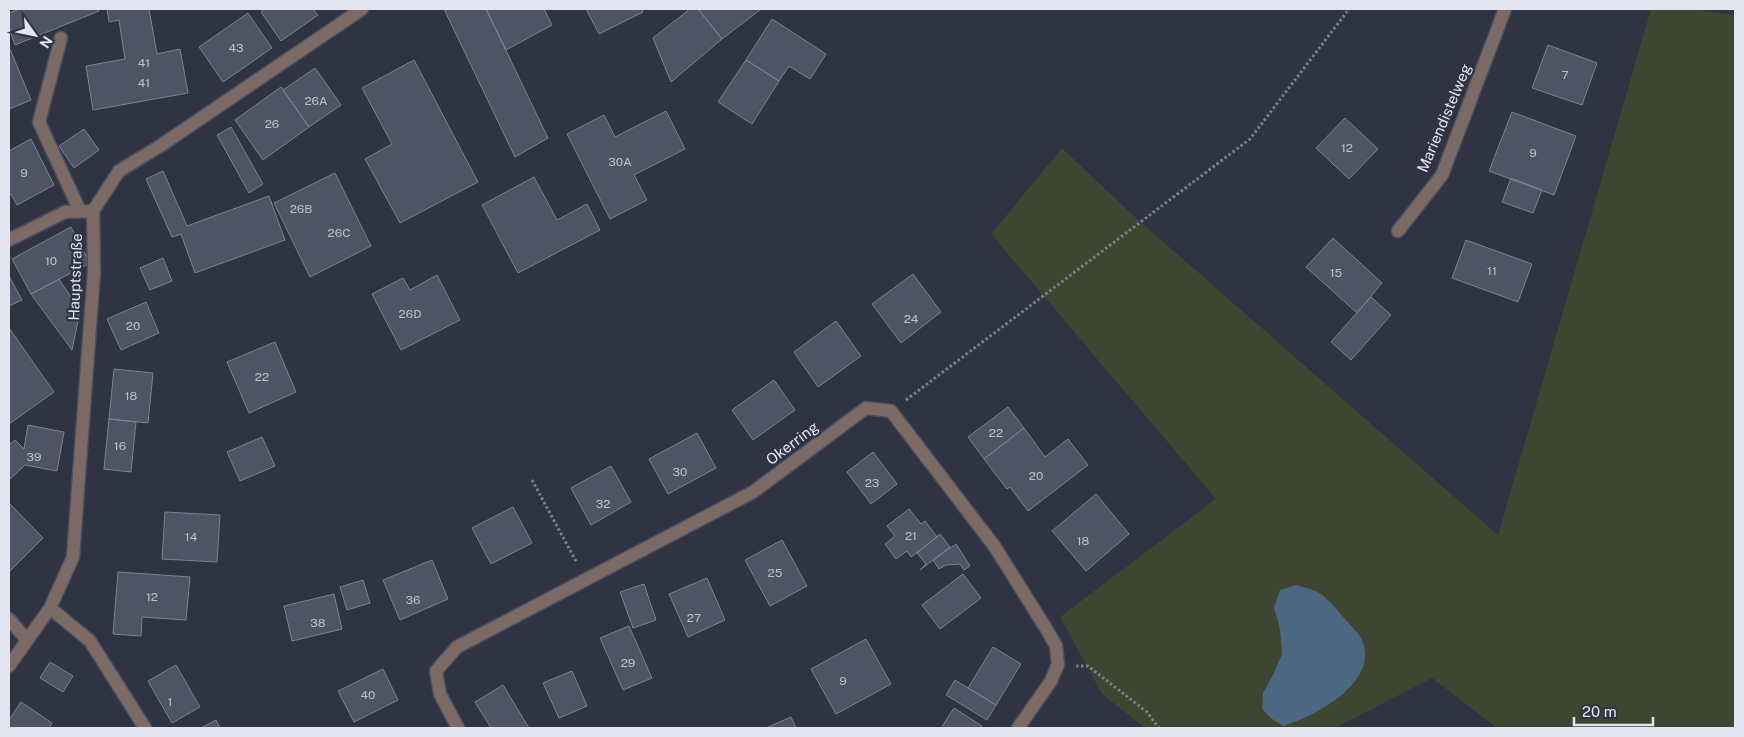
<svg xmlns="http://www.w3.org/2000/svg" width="1744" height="737" font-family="'Public Sans',sans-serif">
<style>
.green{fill:#3e4531}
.water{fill:#4b6781}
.building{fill:#4f5464;stroke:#7d8294}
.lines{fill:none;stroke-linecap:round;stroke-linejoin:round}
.lane-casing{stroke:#4c505e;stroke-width:15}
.street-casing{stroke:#4c505e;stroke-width:15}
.path{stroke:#7c808c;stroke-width:3;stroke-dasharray:2.5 2.5;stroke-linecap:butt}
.lane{stroke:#7c6a66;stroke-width:12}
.street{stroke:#7c6a66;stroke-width:12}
.labels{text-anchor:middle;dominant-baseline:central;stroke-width:4.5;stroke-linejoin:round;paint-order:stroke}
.number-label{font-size:12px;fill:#bec2cd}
.street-label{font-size:15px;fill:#e3e6f0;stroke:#2f3342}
</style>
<rect width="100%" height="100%" fill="#2f3342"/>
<!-- green -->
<path class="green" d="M1651 9H1691L1735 15V728H1497L1432 678 1335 728H1145L1102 694 1060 617 1216 499 991 234 1062 148 1135 217 1498 535Z"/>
<!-- water -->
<path class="water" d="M1296 585C1303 587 1312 589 1318 592 1329 599 1337 610 1345 619 1350 625 1359 633 1362 640 1380 682 1315 717 1283 726L1272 719 1262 709 1263 693 1273 675 1282 654 1280 629 1274 607 1280 590Z"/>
<!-- building -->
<path class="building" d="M20 9H98L99 11 15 45 9 28V13Z
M107 9H149L157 54 180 49 188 93 93 110 86 66 125 59 119 20 109 22Z
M265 9H313L318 15 281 41 261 12Z
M444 9H486L548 138 515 157Z
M486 9H544L552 25 506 50Z
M586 9H642L643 12 599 34Z
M690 9H698L722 39 671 82 653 38Z
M698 9H761L722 39Z
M248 13 272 48 223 82 199 47Z
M772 19 826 54 810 79 789 66 779 81 746 60Z
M1548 45 1597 63 1582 105 1532 88Z
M10 49 31 100 9 109V50Z
M414 60 478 182 400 223 365 159 392 144 362 88Z
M746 60 779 81 752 124 718 102Z
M315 68 341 105 309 127 283 90Z
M281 87 309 127 263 160 235 120Z
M666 111 685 149 634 175 647 200 610 219 567 134 604 115 615 137Z
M1512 112 1576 136 1554 195 1489 171Z
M1345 118 1378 149 1349 179 1316 148Z
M231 127 263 184 249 193 217 135Z
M84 129 99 150 74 168 59 146Z
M31 139 54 185 17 205 11 194 9 195V151Z
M163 171 187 226 269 196 285 240 195 273 181 234 172 237 146 179Z
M335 173 371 246 310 277 274 203Z
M534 177 557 220 587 204 600 230 518 273 482 205Z
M1511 178 1542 190 1533 213 1502 202Z
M71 227 90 263 31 294 12 259Z
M1333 238 1382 283 1357 313 1306 267Z
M1466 240 1532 264 1518 302 1452 278Z
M163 258 172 281 150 290 140 268Z
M913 274 941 312 901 343 872 304Z
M437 275 460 320 401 350 372 294 403 278 410 290Z
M9 276 22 300 9 306Z
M59 279 80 311 72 350 31 294Z
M1371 297 1391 315 1351 360 1331 342Z
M146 302 159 333 121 350 107 319Z
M836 321 861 356 818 387 794 352Z
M9 328 54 392 9 424Z
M275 342 296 392 249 413 227 362Z
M114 369 153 373 148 423 109 419Z
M774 380 795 410 753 440 732 410Z
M1008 407 1024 428 984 459 968 437Z
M109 419 136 422 131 472 104 469Z
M28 425 64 432 57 471 25 465 9 480V445L15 440 24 449Z
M1024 428 1045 457 1068 439 1088 465 1028 511 1010 487 1007 489 984 459Z
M697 433 716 468 668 494 649 459Z
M262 437 275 466 240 481 227 452Z
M873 452 897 484 871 504 847 472Z
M611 466 631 502 591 525 571 488Z
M1096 494 1129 534 1086 571 1052 531Z
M9 503 43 538 9 572Z
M513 507 532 543 491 564 472 528Z
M909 509 921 524 925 521 937 537 911 557 907 551 896 559 885 544 895 536 887 526Z
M165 512 220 515 217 562 162 559Z
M940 534 950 547 920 570 926 564 917 553Z
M782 540 807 586 770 606 745 560Z
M956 544 970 566 964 570 960 564 946 565 939 569 933 560Z
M432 560 448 599 400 620 383 580Z
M118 572 190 577 186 620 142 617 141 636 113 634Z
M963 574 981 598 940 629 922 605Z
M707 578 725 620 688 637 669 594Z
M363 580 370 603 347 610 340 587Z
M644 584 656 620 633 628 620 592Z
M334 594 342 629 292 641 284 606Z
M629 626 652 678 623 690 600 638Z
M866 639 891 684 836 714 811 669Z
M993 647 1021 664 996 705 968 688Z
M50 662 73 676 63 692 40 678Z
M176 665 200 707 172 723 148 681Z
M383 669 398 700 354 722 338 691Z
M572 671 587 706 559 718 543 683Z
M955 680 996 705 987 720 946 695Z
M503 685 529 728H491L475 702Z
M21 702 52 723 49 728H9V720Z
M954 708 982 726 980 728H941Z
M791 717 796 728H766Z
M216 720 220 728H201Z"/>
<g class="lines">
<defs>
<path id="lane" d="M61 38 39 122 80 211"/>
<path id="street" d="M1398 231 1442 175 1505 9
M9 240 65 212 93 211
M50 608 90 641 145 728
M9 619 27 640
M9 666 50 608 73 557 94 272 93 211 119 171 160 146 362 9
M458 728 440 694 436 671 457 647 753 492 866 408 891 411 995 547 1047 630 1056 646 1058 664 1051 681 1018 728"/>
</defs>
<!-- lane casing -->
<use href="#lane" class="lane-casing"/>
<!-- street casing -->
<use href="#street" class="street-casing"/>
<!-- path -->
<path class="path" d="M906 400 1250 139 1349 9
M532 480 577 563
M1076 666H1088L1147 712 1159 728"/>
<!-- lane -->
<use href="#lane" class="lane"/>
<!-- street -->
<use href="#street" class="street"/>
</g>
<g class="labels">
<!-- number labels -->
<g class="number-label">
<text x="236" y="48">43</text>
<text x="144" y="63">41</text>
<text x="1565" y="75">7</text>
<text x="144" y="83">41</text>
<text x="316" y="101">26A</text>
<text x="272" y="124">26</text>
<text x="1347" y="148">12</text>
<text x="1533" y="153">9</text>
<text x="620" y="162">30A</text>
<text x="24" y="173">9</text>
<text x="301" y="209">26B</text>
<text x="339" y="233">26C</text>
<text x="51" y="261">10</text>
<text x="1492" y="271">11</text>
<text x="1336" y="273">15</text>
<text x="410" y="314">26D</text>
<text x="911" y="319">24</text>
<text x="133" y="326">20</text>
<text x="262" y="377">22</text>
<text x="131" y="396">18</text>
<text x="996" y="433">22</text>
<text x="120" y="446">16</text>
<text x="34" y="457">39</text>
<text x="680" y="472">30</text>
<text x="1036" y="476">20</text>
<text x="872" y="483">23</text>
<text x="603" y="504">32</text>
<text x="911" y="536">21</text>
<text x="191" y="537">14</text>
<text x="1083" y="541">18</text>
<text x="775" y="573">25</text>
<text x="152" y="597">12</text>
<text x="413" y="600">36</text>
<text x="694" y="618">27</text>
<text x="318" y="623">38</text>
<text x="628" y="663">29</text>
<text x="843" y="681">9</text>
<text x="368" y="695">40</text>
<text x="170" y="702">1</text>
</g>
<!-- street labels -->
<g class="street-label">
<text transform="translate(1444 118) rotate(-67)">Mariendistelweg</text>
<text transform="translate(75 277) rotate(-88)">Hauptstraße</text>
<text transform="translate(792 443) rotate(-37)">Okerring</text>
</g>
</g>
<!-- border -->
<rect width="1744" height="737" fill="none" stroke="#e3e6f0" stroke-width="20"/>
<!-- north arrow -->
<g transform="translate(35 35) rotate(123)" stroke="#2f3342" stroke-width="4" paint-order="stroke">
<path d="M0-4L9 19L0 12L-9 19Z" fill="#e3e6f0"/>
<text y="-8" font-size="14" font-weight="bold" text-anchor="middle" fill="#e3e6f0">N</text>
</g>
<!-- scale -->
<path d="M1574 717v8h79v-8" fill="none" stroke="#e3e6f0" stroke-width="2.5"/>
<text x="1582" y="717" font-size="15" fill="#e3e6f0" stroke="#2f3342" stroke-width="4" paint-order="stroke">20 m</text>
</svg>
